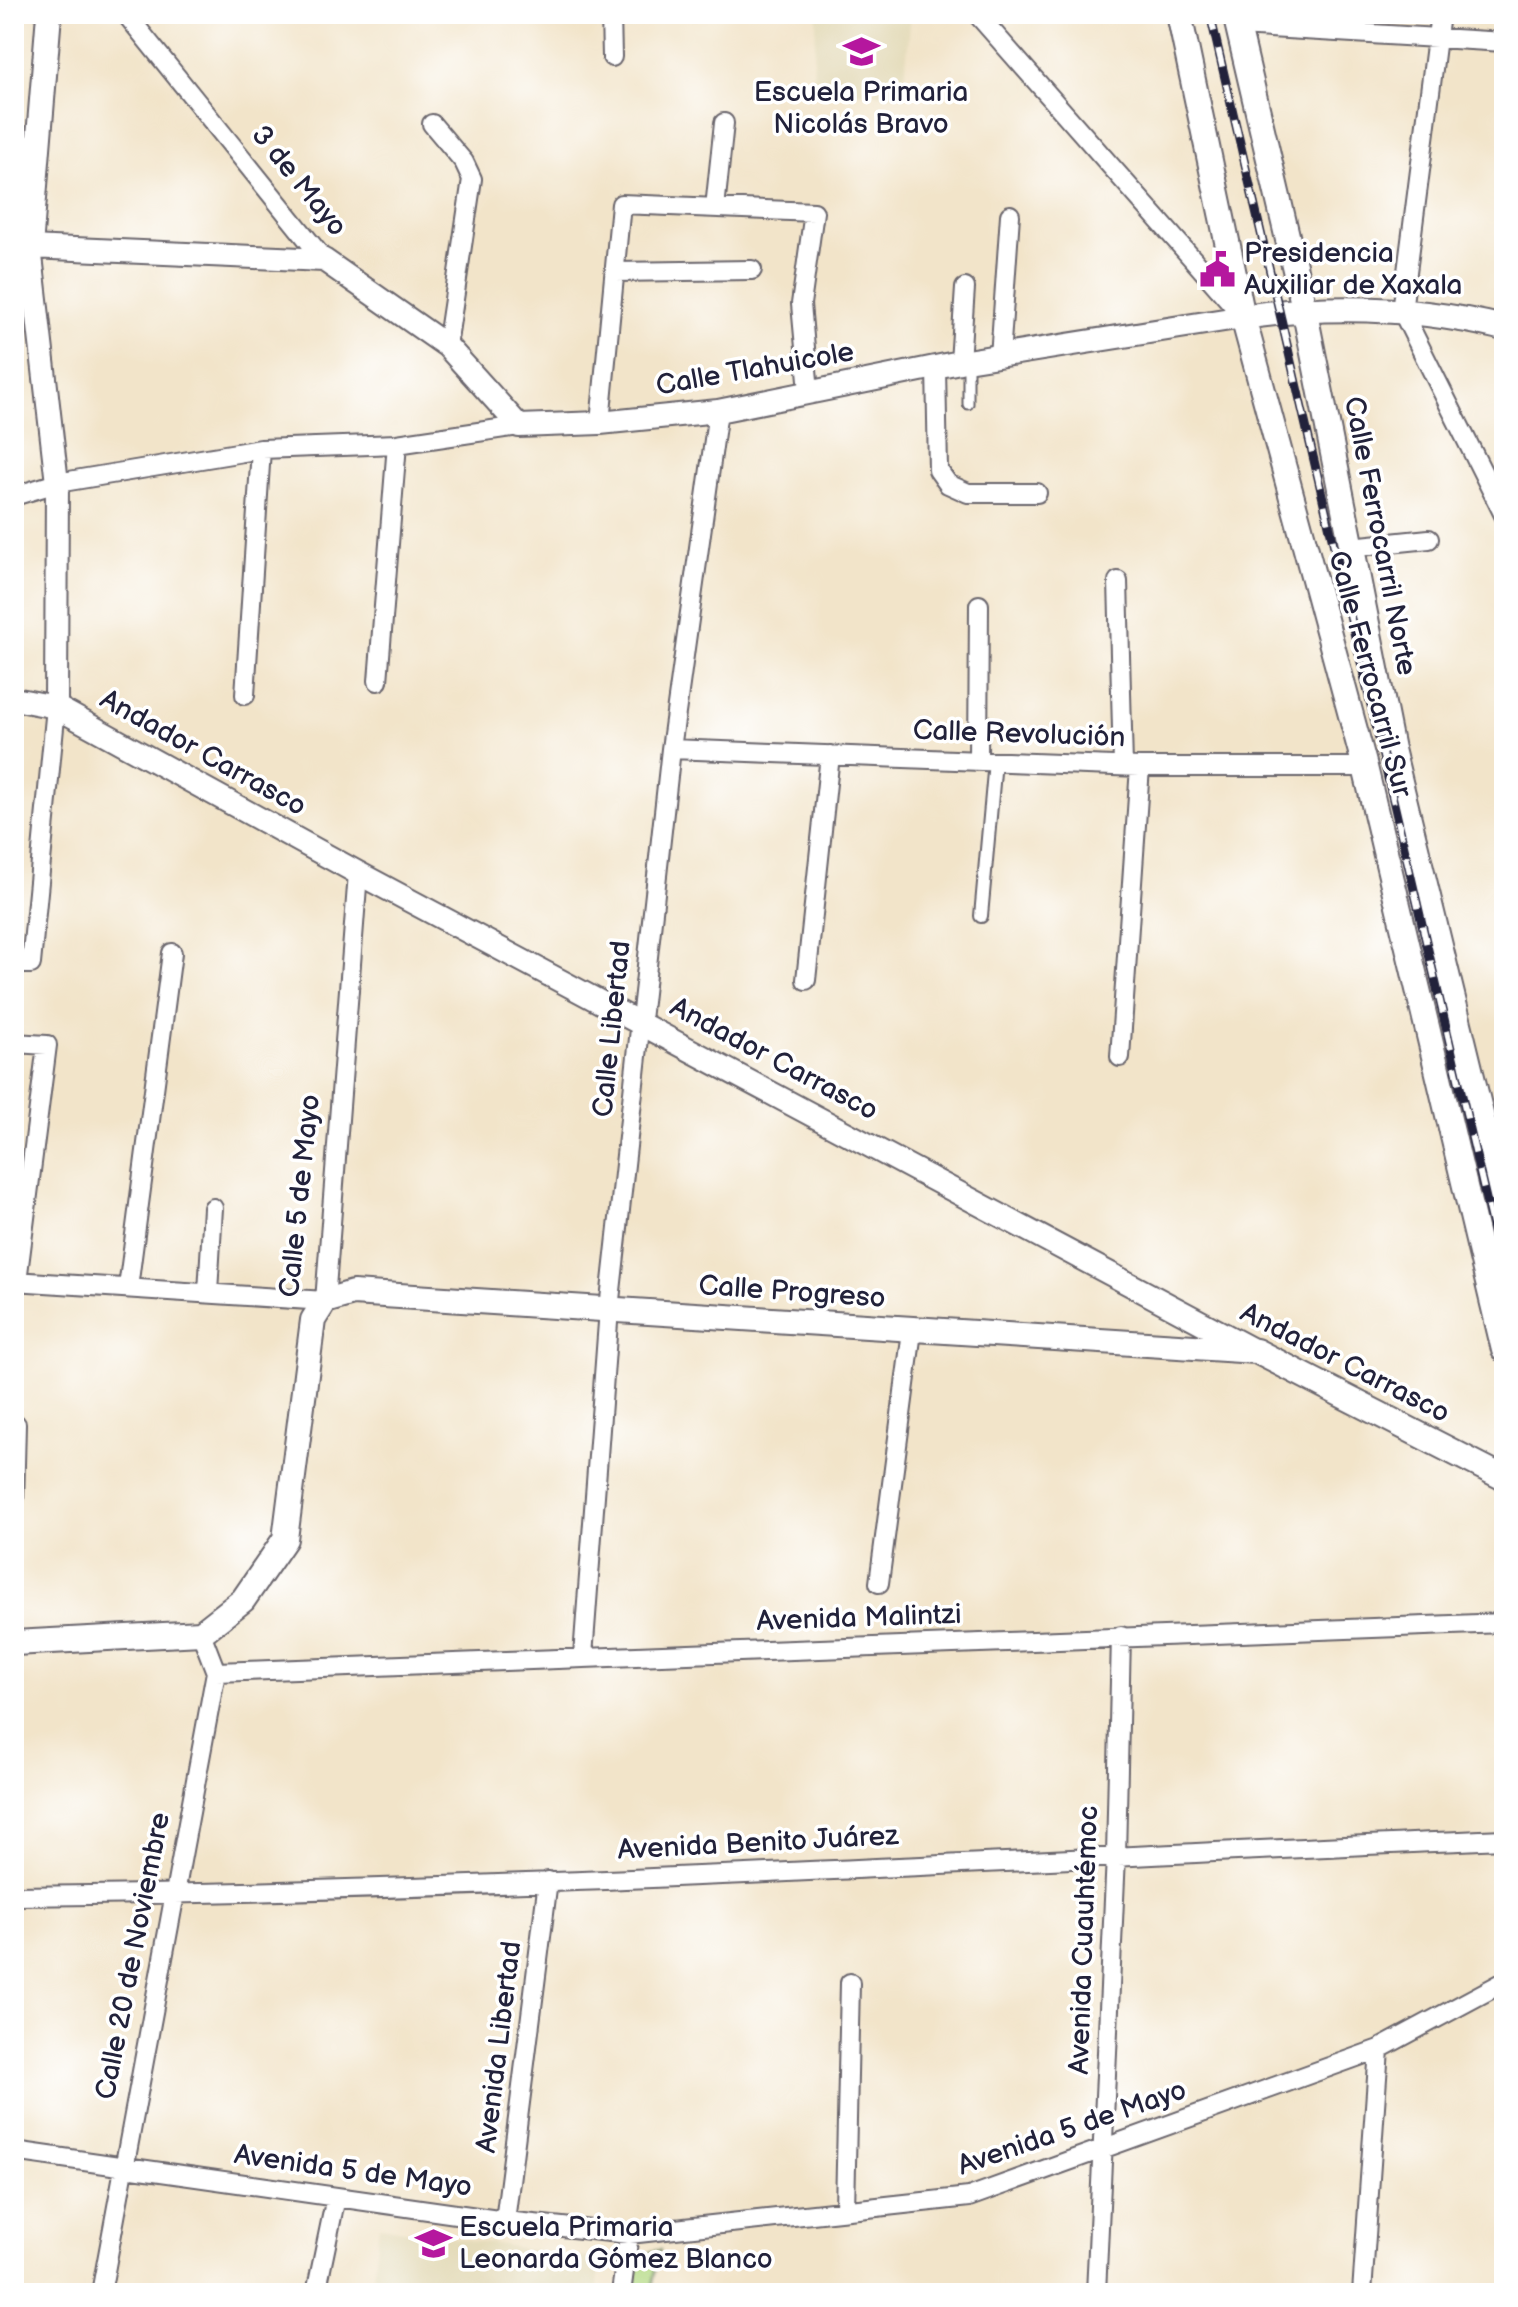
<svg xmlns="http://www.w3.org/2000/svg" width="1518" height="2307" font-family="'Balsamiq Sans',sans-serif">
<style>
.built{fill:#e4dbba}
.green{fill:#b3d982;stroke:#6a7e5e;stroke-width:2}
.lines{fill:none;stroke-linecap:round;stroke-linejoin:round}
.service-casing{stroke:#6b666d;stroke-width:13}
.pedestrian-casing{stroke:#6b666d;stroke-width:16}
.minor-casing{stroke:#6b666d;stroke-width:22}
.tertiary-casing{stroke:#6b666d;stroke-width:26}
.secondary-casing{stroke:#6b666d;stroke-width:28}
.service{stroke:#fff;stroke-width:9}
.pedestrian{stroke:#fff;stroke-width:12}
.minor{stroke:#fff;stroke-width:18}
.tertiary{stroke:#fff;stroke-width:22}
.secondary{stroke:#fff;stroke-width:24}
.rail-casing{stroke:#22223b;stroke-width:9}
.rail{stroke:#fff;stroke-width:6;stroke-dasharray:18;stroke-linecap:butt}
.labels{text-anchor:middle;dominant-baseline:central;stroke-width:7;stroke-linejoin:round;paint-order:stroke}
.poi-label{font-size:28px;fill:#22223b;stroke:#fff;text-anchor:start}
.street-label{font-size:28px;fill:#22223b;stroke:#fff}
</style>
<rect width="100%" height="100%" fill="#fff"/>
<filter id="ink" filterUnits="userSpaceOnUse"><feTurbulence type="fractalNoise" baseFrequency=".0125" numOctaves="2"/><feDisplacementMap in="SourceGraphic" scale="16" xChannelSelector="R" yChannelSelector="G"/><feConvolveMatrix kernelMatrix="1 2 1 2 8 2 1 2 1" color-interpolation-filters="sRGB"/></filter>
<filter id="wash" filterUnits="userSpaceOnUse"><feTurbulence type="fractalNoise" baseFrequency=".006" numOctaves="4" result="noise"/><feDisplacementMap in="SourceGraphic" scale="32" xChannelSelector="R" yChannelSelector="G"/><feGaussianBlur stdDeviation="1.8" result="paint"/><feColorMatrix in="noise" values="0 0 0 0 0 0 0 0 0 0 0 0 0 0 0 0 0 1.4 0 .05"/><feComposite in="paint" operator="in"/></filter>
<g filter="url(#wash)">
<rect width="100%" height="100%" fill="#f2e4c9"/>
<!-- built -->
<path class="built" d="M817 14H911L903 95 812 90Z
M379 2226 601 2260 597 2293H371Z"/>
<!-- green -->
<path class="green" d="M660 2250 651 2293H635L638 2267 652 2251Z"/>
</g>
<g filter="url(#ink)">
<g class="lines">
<defs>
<path id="service" d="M968 404V362"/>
<path id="pedestrian" d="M981 916 995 761"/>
<path id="minor" d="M126 14 324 260
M611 14 612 57
M977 14 1242 315
M1440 14 1402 311 1504 515
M1238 26 1504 42
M432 124 464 162 472 179 447 346
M715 208 724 123
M615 272 752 270
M1000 357 1010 215
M960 362 965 288
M936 368 938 470 948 484 968 493H1037
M600 423 621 204 814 212 801 304 809 391
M14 496 57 483 261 449 397 444 519 426
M1351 547 1429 539
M1118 581 1123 766
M378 681 397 444
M245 695 261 449
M671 749 1140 767H1365
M978 761 979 605
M14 964H31L56 707
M806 980 830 755
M14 1043 47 1045 17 1281
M1120 1057 1140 767
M14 1281 325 1301 358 873
M128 1288 172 953
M208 1292 213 1208
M14 1505 16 1424
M879 1583 912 1331
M583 1656 609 1309 671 749 718 411
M216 1672 1504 1623
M14 1896C511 1891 1008 1860 1504 1839
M14 2151 505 2221 629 2234 969 2197 1379 2049 1504 1982
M845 2210 850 1983
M505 2221 548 1881
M101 2293 216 1672 201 1633
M316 2293 336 2197
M621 2293 629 2234
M1096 2293 1116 1856 1121 1636
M1362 2293 1379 2049"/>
<path id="tertiary" d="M14 699 56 707 358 873 1255 1351
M56 707 57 483 30 247 324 260 447 346 519 426 600 423 718 411 960 362 1243 317"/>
<path id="secondary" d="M1179 14 1243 317 1365 767 1504 1350
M1235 14 1304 308 1392 749 1504 1208
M14 245 30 247 49 14
M1243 317C1331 304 1418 307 1504 328
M14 1643 201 1633 243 1600 285 1539 313 1320 325 1301 353 1293 1256 1351 1504 1478"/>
</defs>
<!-- service casing -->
<use href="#service" class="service-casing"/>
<!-- pedestrian casing -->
<use href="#pedestrian" class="pedestrian-casing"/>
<!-- minor casing -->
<use href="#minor" class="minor-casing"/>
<!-- tertiary casing -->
<use href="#tertiary" class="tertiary-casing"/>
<!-- secondary casing -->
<use href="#secondary" class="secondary-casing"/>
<!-- service -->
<use href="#service" class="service"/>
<!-- pedestrian -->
<use href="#pedestrian" class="pedestrian"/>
<!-- minor -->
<use href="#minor" class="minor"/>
<!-- tertiary -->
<use href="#tertiary" class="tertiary"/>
<!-- secondary -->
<use href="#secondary" class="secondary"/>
<defs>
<path id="rail" d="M1210 14 1504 1276"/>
</defs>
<!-- rail casing -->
<use href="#rail" class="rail-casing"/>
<!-- rail -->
<use href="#rail" class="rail"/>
</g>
</g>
<!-- icons -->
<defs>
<symbol id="school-bare" viewBox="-9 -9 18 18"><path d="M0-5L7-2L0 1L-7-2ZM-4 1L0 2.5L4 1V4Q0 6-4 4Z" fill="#b5179e" stroke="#fff" stroke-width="2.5" paint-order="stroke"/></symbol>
<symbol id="civic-bare" viewBox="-9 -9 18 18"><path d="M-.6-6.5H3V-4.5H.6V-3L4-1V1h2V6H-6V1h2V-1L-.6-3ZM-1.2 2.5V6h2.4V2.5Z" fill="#b5179e" stroke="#fff" stroke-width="2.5" paint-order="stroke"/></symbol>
</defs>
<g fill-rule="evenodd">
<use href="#school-bare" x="836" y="26" width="51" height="51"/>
<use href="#civic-bare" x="1192" y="244" width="51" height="51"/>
<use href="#school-bare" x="408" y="2218" width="51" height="51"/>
</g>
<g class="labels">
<!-- poi labels -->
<g class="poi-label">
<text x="861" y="92" text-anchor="middle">Escuela Primaria<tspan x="861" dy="32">Nicolás Bravo</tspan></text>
<text x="1244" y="253">Presidencia<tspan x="1244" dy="32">Auxiliar de Xaxala</tspan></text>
<text x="459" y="2227">Escuela Primaria<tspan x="459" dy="32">Leonarda Gómez Blanco</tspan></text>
</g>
<!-- street labels -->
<g class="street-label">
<text transform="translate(299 181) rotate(51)">3 de Mayo</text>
<text transform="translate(755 369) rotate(-10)">Calle Tlahuicole</text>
<text transform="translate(1380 536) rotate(79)">Calle Ferrocarril Norte</text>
<text transform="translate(1370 674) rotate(75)">Calle Ferrocarril Sur</text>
<text transform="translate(1019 734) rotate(2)">Calle Revolución</text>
<text transform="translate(203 753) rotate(29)">Andador Carrasco</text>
<text transform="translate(612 1029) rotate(-84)">Calle Libertad</text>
<text transform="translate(774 1059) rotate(28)">Andador Carrasco</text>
<text transform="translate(300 1196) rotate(-84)">Calle 5 de Mayo</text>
<text transform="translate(792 1292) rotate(4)">Calle Progreso</text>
<text transform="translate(1345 1363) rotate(27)">Andador Carrasco</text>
<text transform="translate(859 1618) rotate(-2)">Avenida Malintzi</text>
<text transform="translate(758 1843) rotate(-3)">Avenida Benito Juárez</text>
<text transform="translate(1084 1940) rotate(-88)">Avenida Cuauhtémoc</text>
<text transform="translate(133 1956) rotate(-79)">Calle 20 de Noviembre</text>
<text transform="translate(499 2047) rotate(-83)">Avenida Libertad</text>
<text transform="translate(1072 2128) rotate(-19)">Avenida 5 de Mayo</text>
<text transform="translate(353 2171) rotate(8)">Avenida 5 de Mayo</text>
</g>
</g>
<!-- margin -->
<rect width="1518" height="2307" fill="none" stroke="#fff" stroke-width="48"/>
</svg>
